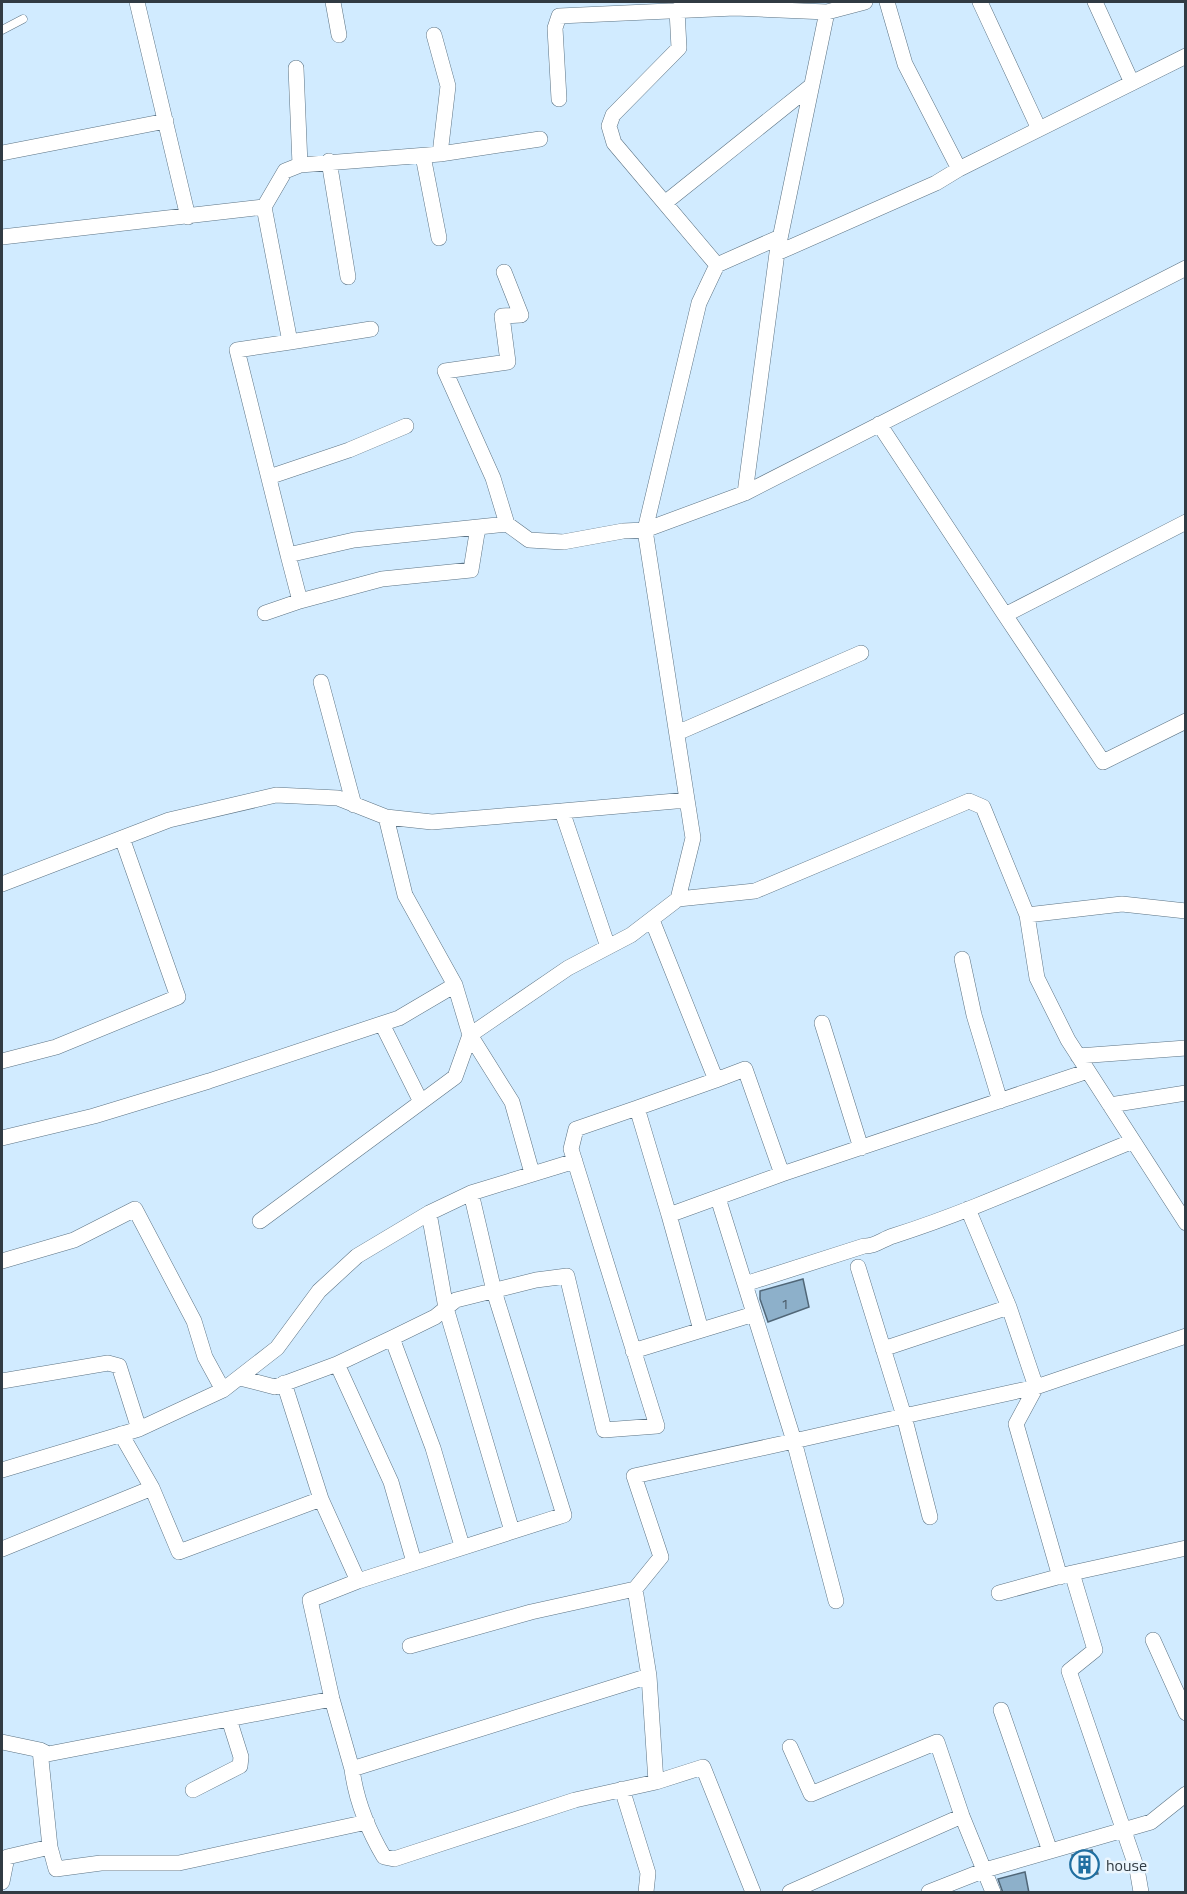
<svg xmlns="http://www.w3.org/2000/svg" width="1187" height="1894" font-family="'Titillium Web',sans-serif">
<style>
.building{fill:#8db0ca;stroke:#516778;stroke-width:1.5}
.lines{fill:none;stroke-linecap:round;stroke-linejoin:round}
.lane-casing{stroke:#5c7384;stroke-width:9}
.street-casing{stroke:#5c7384;stroke-width:16}
.lane{stroke:#fff;stroke-width:8}
.street{stroke:#fff;stroke-width:15}
.labels{text-anchor:middle;dominant-baseline:central;stroke-width:5;stroke-linejoin:round;paint-order:stroke}
.number-label{font-size:14px;fill:#485865}
.poi-label{font-size:16px;fill:#313b43;stroke:#ebf6fe;text-anchor:start}
</style>
<rect width="100%" height="100%" fill="#d1ebff"/>
<!-- building -->
<path class="building" d="M803 1279 809 1307 768 1322 760 1299V1291Z
M1092 1850 1098 1874 1077 1877 1072 1855Z
M1025 1872 1029 1893H1003L998 1879Z"/>
<g class="lines">
<defs>
<path id="lane" d="M2 30 23 19"/>
<path id="street" d="M137 2 188 217
M333 2 339 35
M887 2 905 64 959 169
M980 2 1039 129
M1095 2 1132 83
M434 35 448 86 440 154
M296 68 300 165
M559 99 555 28 559 16 735 8 827 12 865 2
M2 153 166 121
M423 156 439 238
M329 161 348 277
M666 202 811 86
M264 207 285 171 300 165 440 154 540 139
M2 237 264 207 290 342 237 350 288 555
M777 253 936 183 959 169 1186 56
M717 265 780 237
M504 272 521 315 502 316 508 362 445 371 493 478 507 524
M290 342 371 329
M879 424 1005 615
M269 477 349 450 406 426
M745 493 777 253 827 12
M1186 522 1005 615 1103 762 1186 721
M478 527 471 570 382 579 300 601 288 555 354 540 507 524 529 540 563 542 623 531 645 530 745 493 1186 268
M265 613 300 601
M321 682 354 805
M677 733 861 653
M562 811 687 800
M386 817 405 895 455 985 470 1035 512 1102 532 1173
M2 884 169 820 276 795 338 798 386 817 432 822 562 811 608 947
M678 899 755 891 969 801 983 807 1027 915 1037 978 1068 1040 1186 1223
M1027 915 1122 904 1186 911
M652 920 716 1080 745 1069 782 1174 669 1215 637 1108 716 1080
M962 959 974 1015 1000 1101
M822 1023 861 1148
M382 1024 421 1102
M1078 1056 1186 1048
M2 1061 56 1047 178 997 122 838
M1110 1105 1186 1093
M2 1138 94 1116 209 1081 399 1018 455 985
M782 1174 1088 1071
M718 1198 794 1441 904 1416 858 1267
M968 1209 1009 1307
M429 1213 446 1308 512 1531
M669 1215 701 1330
M260 1221 455 1077 470 1035 568 968 631 935 678 899 693 838 645 530 699 303 717 265 614 143 609 126 613 115 679 48 677 10
M2 1261 74 1240 135 1209 194 1321 205 1357 223 1390
M745 1284 864 1246C874 1247 883 1239 893 1236 975 1210 1053 1173 1133 1141
M392 1338 433 1448 462 1546
M883 1349 1009 1307 1036 1387 1016 1424 1060 1577
M633 1351 754 1314
M337 1364 391 1482 414 1562
M240 1378 275 1387 337 1364 392 1338 435 1317 456 1300 536 1280 567 1276 604 1430 657 1426 571 1149 576 1129 637 1108
M2 1381 108 1363 119 1366 139 1429
M121 1434 152 1488 179 1552 321 1499 284 1383
M2 1470 139 1429 223 1390 277 1348 319 1291 357 1256 429 1213 471 1193 575 1161
M321 1499 358 1581 310 1600 332 1699 352 1769 649 1676
M930 1517 904 1416 1036 1387 1186 1336
M2 1549 152 1488
M1072 1573 1095 1650 1069 1671 1137 1869 1141 1892
M358 1581 564 1515 494 1291 471 1193
M635 1589 649 1676 656 1782
M999 1593 1072 1573 1186 1548
M1153 1640 1186 1713
M410 1646 531 1612 635 1589 661 1557 634 1476 794 1441 836 1601
M1001 1710 1050 1851
M2 1742 40 1750 50 1847 7 1857 2 1882
M790 1747 811 1794 937 1742 962 1816 993 1892
M40 1750 48 1754 332 1699
M352 1769C356 1800 368 1830 384 1857L394 1859 575 1800 656 1782 703 1767 753 1892
M622 1789 648 1873 646 1892
M193 1790 240 1766 241 1757 229 1719
M50 1847 56 1869 101 1863H179L367 1822
M790 1892 962 1816
M929 1892 985 1870 1151 1822 1186 1794"/>
</defs>
<!-- lane casing -->
<use href="#lane" class="lane-casing"/>
<!-- street casing -->
<use href="#street" class="street-casing"/>
<!-- lane -->
<use href="#lane" class="lane"/>
<!-- street -->
<use href="#street" class="street"/>
</g>
<!-- icons -->
<defs>
<symbol id="building-ring" viewBox="-11 -11 22 22"><circle r="9.5" fill="#ebf6fe" stroke="#206fa1" stroke-width="1.5"/><path d="M-4-6H4V6H1V3H-1V6H-4ZM-2.5-4.3h1.7v1.8h-1.7ZM.8-4.3h1.7v1.8H.8ZM-2.5-1h1.7V.8h-1.7ZM.8-1h1.7V.8H.8Z" fill="#206fa1"/></symbol>
</defs>
<g fill-rule="evenodd">
<use href="#building-ring" x="1068" y="1848" width="33" height="33"/>
</g>
<g class="labels">
<!-- number labels -->
<g class="number-label">
<text x="785" y="1303">1</text>
</g>
<!-- poi labels -->
<g class="poi-label">
<text x="1106" y="1865">house</text>
</g>
</g>
<!-- border -->
<rect width="1187" height="1894" fill="none" stroke="#313b43" stroke-width="6"/>
</svg>
